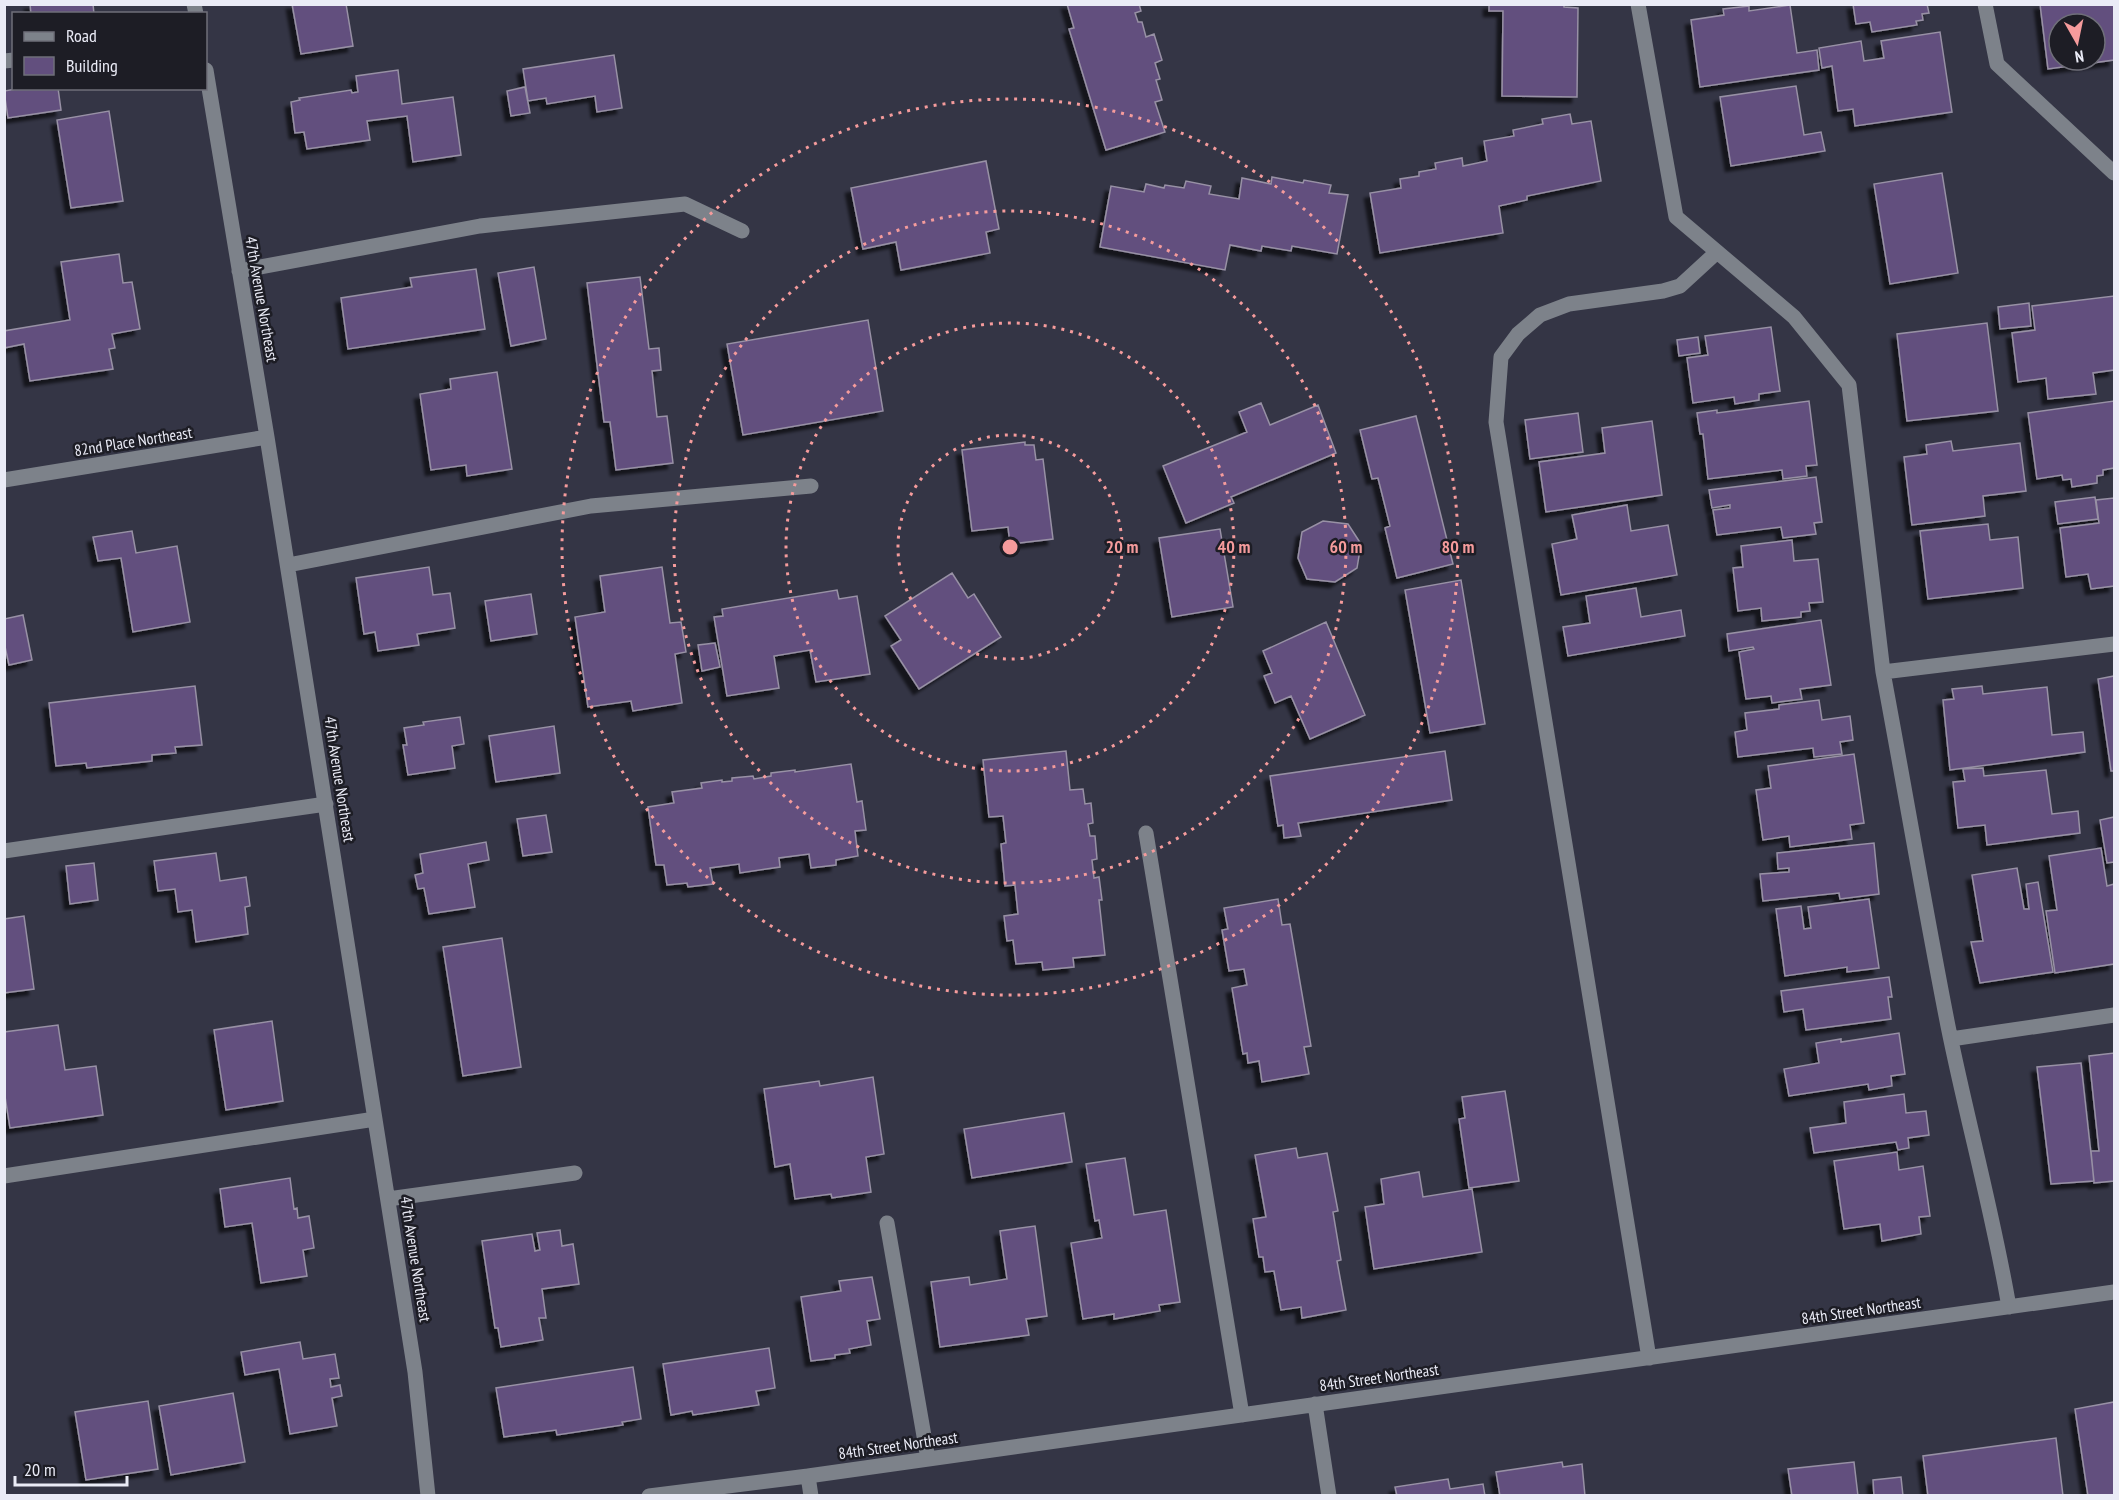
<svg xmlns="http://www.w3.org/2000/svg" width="2119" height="1500" font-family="'PT Sans Narrow',sans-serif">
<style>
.building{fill:#624f7e;stroke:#9891a5;stroke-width:1.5;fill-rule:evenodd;filter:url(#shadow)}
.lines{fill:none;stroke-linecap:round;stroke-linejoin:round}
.minor{stroke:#7d828a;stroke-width:15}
.ring{fill:none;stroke:#f59b9c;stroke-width:3;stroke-dasharray:3 6}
.labels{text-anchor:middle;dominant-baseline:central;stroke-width:5;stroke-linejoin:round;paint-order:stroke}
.street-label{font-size:16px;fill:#eaebf6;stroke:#1d1d25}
.centre{fill:#f59b9c;stroke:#1d1d25;stroke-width:3}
.ring-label{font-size:18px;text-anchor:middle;font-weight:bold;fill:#f59b9c;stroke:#1d1d25;stroke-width:5;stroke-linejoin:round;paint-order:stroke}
</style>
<defs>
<filter id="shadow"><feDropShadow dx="-5.5" dy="5.5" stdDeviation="1.5" flood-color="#0009"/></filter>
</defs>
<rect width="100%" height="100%" fill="#343545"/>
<!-- building -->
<path class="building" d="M30 4H93L94 14H31Z
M292 4H346L353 46 301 54Z
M1067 4H1139L1141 11 1135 13 1138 22H1142L1146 37 1154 34 1162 60 1155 63 1160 79 1156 80 1162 100 1155 102 1165 132 1106 150 1069 29 1074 28Z
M1489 4H1564V7L1578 8 1577 97 1502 96 1503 11H1489Z
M1853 4H1927L1929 13 1922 14 1923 20 1916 21 1917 25 1872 32 1870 22 1856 24Z
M2040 4H2114V60L2048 69ZM2059 24H2095V60H2059Z
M1790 5 1797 53 1817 50 1819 70 1700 87 1691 20 1724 15 1723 9 1749 6V11Z
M1940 32 1952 112 1855 126 1853 109 1838 111 1832 66 1822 68 1819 48 1861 41 1864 61 1884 58 1881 41Z
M614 55 622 108 597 112 595 96 547 104 546 98 528 101 523 69Z
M398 70 402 104 453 97 461 155 413 162 407 116 367 121 370 140 307 149 304 132 295 133 291 102 300 100 299 98 351 90 352 93 358 92 356 76Z
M1796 86 1804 135 1821 132 1825 151 1731 166 1720 97Z
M525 87 530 113 511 116 507 91Z
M22 88H58L61 110 8 118 4 91Z
M109 111 123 201 71 208 57 120Z
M1570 114 1572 124 1591 121 1601 181 1527 196V200L1499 206 1503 233 1380 253 1370 193 1401 188 1400 179 1419 176V172L1436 169 1435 163 1462 158 1463 166 1487 161 1484 141 1514 136 1513 130 1543 124 1542 119Z
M986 161 999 229 986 232 990 253 901 270 896 242 863 249 851 188Z
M1942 173 1958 273 1890 284 1874 184Z
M1272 177 1303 183 1304 180 1331 185 1329 193 1348 195 1337 254 1292 246 1291 251 1262 246 1261 251 1230 245 1225 270 1100 247 1111 186 1144 192 1146 184 1164 188 1165 185 1184 188 1186 181 1211 186 1209 194 1239 199 1242 178 1271 184Z
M119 254 123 283 132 282 140 329 112 334 115 348 109 349 113 369 30 381 24 344 4 348V331L70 320 61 262Z
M534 267 546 339 511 346 498 273Z
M476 269 485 329 348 349 341 298 412 287 410 278Z
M640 277 649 349 659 348 661 370 652 371 657 417 667 416 673 463 616 470 610 422H604L587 283Z
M2114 296V370L2093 373 2096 394 2048 399 2046 378 2018 382 2012 333 2035 330 2032 306Z
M2029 303 2031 326 2000 329 1998 307Z
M868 320 883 411 743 435 727 344Z
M1987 323 1998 411 1907 421 1897 334Z
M1771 327 1780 391 1759 394V400L1735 404 1734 397 1693 403 1687 358 1708 355 1705 336Z
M1698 337 1700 353 1679 356 1677 340Z
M497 372 512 469 467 476 466 465 431 470 420 394 451 389 450 379Z
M1809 401 1817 465 1806 466 1807 476 1783 479 1782 470 1708 479 1703 434H1700L1697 413 1717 410V413Z
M2114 401V468L2103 470V475L2097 476V483L2072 487 2071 479 2063 480 2062 475 2037 479 2028 413Z
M1261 403 1270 425 1318 405 1336 453 1231 497 1234 503 1186 523 1163 466 1247 432 1239 412Z
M1578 413 1583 452 1530 459 1525 420Z
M1416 416 1453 564 1397 578 1385 528 1390 526 1378 478 1372 479 1360 430Z
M1652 421 1662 495 1546 512 1539 462 1605 453 1602 428Z
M1951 441 1953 451 2020 443 2026 491 1983 496 1985 516 1912 525 1904 457 1927 454 1926 445Z
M1025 442V445H1034L1036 460 1043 459 1053 539 1010 544 1008 527 972 531 962 450Z
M1816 477 1822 522 1814 523 1816 534 1783 538 1781 527 1717 535 1713 510 1730 508V505L1712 508 1709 490Z
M2095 497 2098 519 2058 524 2055 502Z
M2114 498V586L2091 589 2088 574 2066 577 2060 528 2099 523 2096 500Z
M1627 505 1631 531 1668 525 1677 575 1561 595 1552 544 1577 539 1572 515Z
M1323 521 1348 524 1361 544 1357 568 1335 582 1307 579 1298 558 1302 532Z
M1988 524 1990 540 2018 537 2023 588 1928 599 1920 531Z
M1220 529 1233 607 1172 617 1159 538Z
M132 531 136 553 177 546 190 622 133 632 121 558 98 561 93 537Z
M1792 540 1794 561 1818 559 1823 602 1809 603 1810 611 1801 612V617L1762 621 1761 608 1738 611 1733 568 1743 567 1741 546Z
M429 567 433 595 450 593 455 628 417 634 419 645 378 651 375 632 364 634 356 578Z
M662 567 670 623 681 622 686 652 675 654 682 703 633 711 631 701 588 707 575 617 605 612 600 576Z
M952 573 968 598 974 594 1001 637 919 689 891 646 901 640 885 616Z
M1461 580 1485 724 1430 733 1405 590Z
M1636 588 1641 617 1681 610 1685 636 1568 656 1563 627 1590 623 1586 596Z
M837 590 839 599 857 596 870 674 816 682 810 650 774 656 779 688 727 696 714 617 723 616 722 609Z
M531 594 537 634 491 641 485 601Z
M23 615 32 660 9 665 4 642V619Z
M1821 620 1831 685 1800 689 1802 699 1772 703 1771 696 1746 699 1739 652 1754 649 1753 647 1729 651 1727 634Z
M1326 622 1365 715 1310 739 1291 696 1275 703 1264 676 1272 673 1263 651Z
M715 643 720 667 702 671 698 645Z
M2114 676V771H2111L2098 679Z
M195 686 202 745 175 747 176 753 152 755V761L87 768 86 763 56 766 49 703Z
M1982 686 1983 694 2047 687 2052 735 2083 732 2085 752 1950 770 1943 700 1954 699 1952 689Z
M1819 700 1822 720 1850 716 1853 740 1840 742 1842 754 1814 757 1813 748 1738 757 1735 732 1747 730 1745 713 1779 709V705Z
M460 717 464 744 452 746 455 768 408 775 403 745H407L404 728 424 725 423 722Z
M554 726 560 773 496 782 489 736Z
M1066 751 1070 790 1083 789 1085 804 1091 803 1093 823 1088 824 1090 836H1095L1097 859 1092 860 1094 878 1099 877 1102 900H1099L1105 955 1073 958 1074 967 1043 970 1042 962 1016 964 1013 940 1007 941 1004 916 1018 914 1015 885 1005 886 1001 844 1006 843 1003 816 989 817 983 760Z
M1445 751 1452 800 1298 823 1301 836 1284 838 1283 825 1278 826 1270 776Z
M1854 754 1864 823 1850 825 1852 839 1790 847 1789 836 1763 840 1756 790 1771 788 1768 766Z
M851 764 857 802 862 801 866 830 855 831 858 856 836 860V865L811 868 809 854 779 858 780 867 740 873 739 864 710 868 713 884 688 887 687 883 667 885 664 865H656L648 807 674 803 672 792 702 788 701 783 722 780V782L732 781V778L753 776 754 779 771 776V773L795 770V772Z
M1983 768 1984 776 2046 770 2052 814 2078 811 2080 833 1987 845 1985 825 1958 828 1953 782 1965 781 1963 769Z
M546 815 552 852 523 856 517 819Z
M2114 817V862L2107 863 2100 820Z
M486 842 489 860 468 864 475 907 429 914 424 888 418 889 415 875 423 873 420 854Z
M1874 843 1879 894 1840 899 1839 893 1763 901 1760 874 1789 872V868L1778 869 1777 853Z
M2101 848 2107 886 2114 884V964L2055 973 2046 911 2057 910 2049 856Z
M216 853 220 881 246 877 250 906 245 907 248 934 196 942 192 910 178 912 175 889 158 891 154 861Z
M94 863 98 900 70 904 66 866Z
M2017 868 2024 909H2029L2026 884 2038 882 2053 972 1980 983 1971 942 1983 941 1972 875Z
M1278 899 1282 925 1290 924 1311 1046 1304 1047 1309 1074 1262 1082 1259 1061 1248 1063 1247 1053 1243 1054 1232 988 1247 985 1244 969 1229 971 1222 930 1228 929 1224 908Z
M1869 899 1879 968 1847 972V967L1785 976 1776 909 1801 906 1804 929 1811 928 1808 907Z
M24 916 34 989 4 993V919Z
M502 938 521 1067 463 1076 443 947Z
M1889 977 1892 997H1888L1891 1019 1806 1030 1803 1009 1784 1012 1781 991Z
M272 1021 283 1101 226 1110 214 1030Z
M58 1025 65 1070 96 1066 103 1115 10 1128 4 1090V1032Z
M1899 1033 1905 1074 1891 1076 1892 1086 1869 1090 1868 1084 1789 1096 1784 1069 1819 1063 1816 1043 1841 1039V1042Z
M2114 1053V1181L2094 1183 2091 1151H2099L2089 1056Z
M2081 1063 2094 1181 2051 1184 2037 1067Z
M873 1077 884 1154 866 1157 871 1192 832 1198 831 1194 795 1199 790 1164 775 1167 764 1089 819 1081 820 1086Z
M1505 1091 1519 1181 1469 1188 1459 1119 1465 1118 1462 1097Z
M1904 1094 1906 1113 1926 1111 1929 1135 1908 1138 1909 1148 1898 1150 1896 1142 1814 1153 1810 1128 1846 1123 1844 1102Z
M1064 1113 1072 1162 972 1178 964 1129Z
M1296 1148 1298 1158 1327 1153 1338 1211 1333 1212 1341 1260 1337 1261 1346 1310 1302 1318 1301 1307 1281 1310 1274 1271 1265 1272 1263 1257H1259L1253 1219 1266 1217 1255 1155Z
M1897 1152 1899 1170 1923 1166 1930 1216 1919 1217 1921 1234 1882 1241 1880 1224 1844 1229 1834 1161Z
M1125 1158 1134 1215 1166 1210 1180 1302 1159 1305 1160 1311 1114 1319V1314L1083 1319 1071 1243 1102 1238 1099 1220 1095 1221 1086 1164Z
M1419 1172 1423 1197 1472 1189 1482 1252 1374 1269 1365 1207 1384 1204 1381 1179Z
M290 1178 294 1209 297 1208 298 1218 309 1216 314 1248 303 1250 307 1276 261 1283 252 1223 225 1227 220 1189Z
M1035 1226 1047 1316 1026 1319 1029 1335 940 1347 931 1282 969 1277 970 1285 1007 1279 1000 1231Z
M560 1230 562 1246 573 1244 579 1284 542 1289 546 1318H539L543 1340 501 1347 498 1328H495L482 1241 532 1234 535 1251 540 1250 537 1233Z
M872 1277 880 1319 867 1321 871 1345 849 1349 850 1353 835 1355V1358L811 1361 801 1297 841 1291 839 1281Z
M300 1342 303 1359 335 1354 339 1378 330 1379 331 1387 340 1385 342 1396 332 1398 337 1426 290 1434 279 1369 245 1375 241 1352Z
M769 1348 775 1388 756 1391 759 1405 693 1415 692 1411 671 1415 663 1364Z
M633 1367 641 1419 622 1422 623 1425 557 1435 556 1430 504 1437 496 1388Z
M233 1393 245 1462 171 1475 159 1406Z
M148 1401 158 1469 86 1480 75 1412Z
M2114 1402V1496H2088L2075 1409Z
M2056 1438 2063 1496H1928L1923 1456Z
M1562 1462 1563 1467 1582 1464 1585 1496H1500L1496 1472Z
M1854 1462 1858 1496H1792L1788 1469Z
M1901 1477 1903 1496H1874L1873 1480Z
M1448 1479 1450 1489 1483 1484 1485 1496H1397L1395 1487Z"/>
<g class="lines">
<!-- minor -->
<path class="minor" d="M194 4 196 14
M1638 4 1676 217 1794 317 1849 385 1883 672
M1985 4 1997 64 2114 173
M4 61 14 60
M206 70 267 437 415 1372 428 1496
M239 271 480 226 685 204 742 231
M4 480 267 437
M288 565 591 506 811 486
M1146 833 1242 1415
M4 851 326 804
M1951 1039 2114 1015
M4 1176 375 1119
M388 1199 575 1173
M887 1223 928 1459
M2009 1307C1993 1213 1967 1120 1948 1026 1925 909 1905 790 1883 672L2114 644
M1649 1358 1496 422 1501 357 1518 334 1540 315 1569 304 1663 291 1680 286 1717 252
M1315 1404 1329 1496
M808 1476 811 1496
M649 1496 808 1476 2114 1292"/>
</g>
<!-- distance rings -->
<g class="ring">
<circle cx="1010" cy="547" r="112"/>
<circle cx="1010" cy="547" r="224"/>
<circle cx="1010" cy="547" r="336"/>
<circle cx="1010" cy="547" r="448"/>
</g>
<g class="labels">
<!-- street labels -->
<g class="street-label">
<text transform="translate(262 299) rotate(80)">47th Avenue Northeast</text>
<text transform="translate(133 441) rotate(-9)">82nd Place Northeast</text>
<text transform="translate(340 779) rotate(81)">47th Avenue Northeast</text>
<text transform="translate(416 1259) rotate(81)">47th Avenue Northeast</text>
<text transform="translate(1861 1310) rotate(-8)">84th Street Northeast</text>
<text transform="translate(1379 1377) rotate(-8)">84th Street Northeast</text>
<text transform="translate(898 1445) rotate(-8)">84th Street Northeast</text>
</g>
</g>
<circle cx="1010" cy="547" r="9" class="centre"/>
<g class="ring-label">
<text x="1122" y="553">20 m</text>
<text x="1234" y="553">40 m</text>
<text x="1346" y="553">60 m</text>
<text x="1458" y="553">80 m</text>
</g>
<!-- border -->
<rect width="2119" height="1500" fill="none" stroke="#eaebf6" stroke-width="12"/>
<!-- legend -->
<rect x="12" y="12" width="195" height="78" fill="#1d1d25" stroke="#6f6f79" stroke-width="1.5"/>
<rect x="24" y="32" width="30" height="9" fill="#7d828a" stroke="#6f6f79" stroke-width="1.5"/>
<text x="66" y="42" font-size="18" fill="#eaebf6">Road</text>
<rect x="24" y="57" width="30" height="18" fill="#624f7e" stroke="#6f6f79" stroke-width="1.5"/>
<text x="66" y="72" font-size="18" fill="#eaebf6">Building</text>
<!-- north arrow -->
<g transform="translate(2077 42) rotate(171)"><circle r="28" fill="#1d1d25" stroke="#6f6f79" stroke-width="1.5"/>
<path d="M0-4.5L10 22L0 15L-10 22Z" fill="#f59b9c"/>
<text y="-9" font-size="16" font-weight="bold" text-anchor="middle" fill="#eaebf6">N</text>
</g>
<!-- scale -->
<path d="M15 1476v9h112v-9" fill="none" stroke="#eaebf6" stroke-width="3"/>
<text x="24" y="1476" font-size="18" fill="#eaebf6" stroke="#1d1d25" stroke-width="4.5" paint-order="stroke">20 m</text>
</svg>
